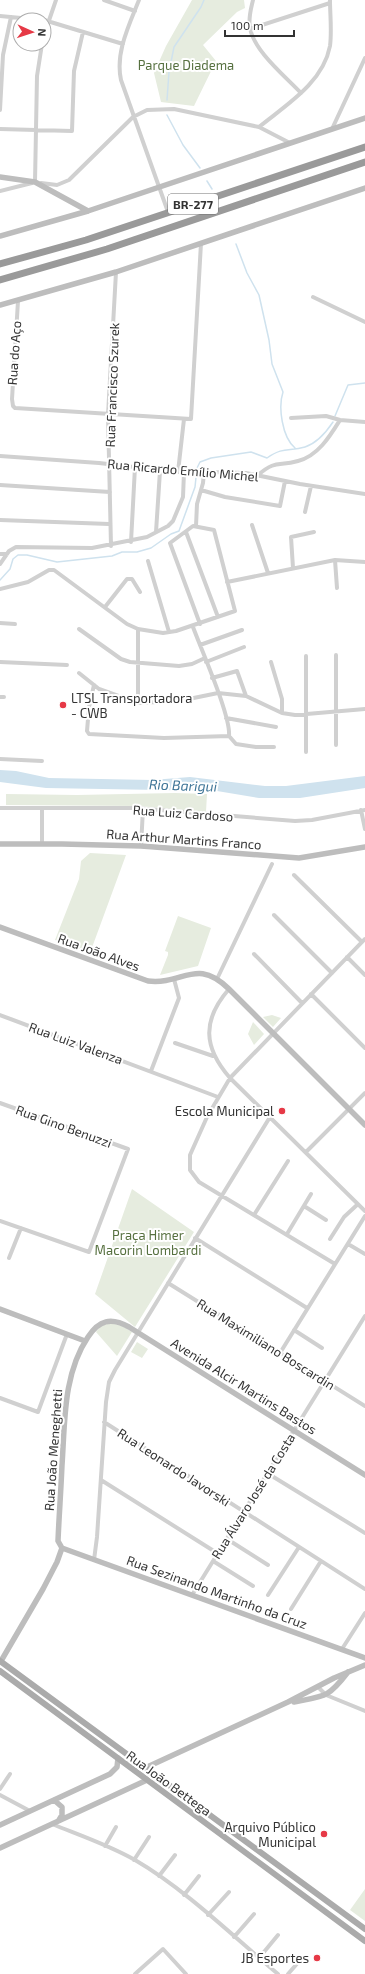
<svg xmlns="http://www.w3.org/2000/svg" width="365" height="1974" font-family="'Exo 2',sans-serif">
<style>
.green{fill:#e6ecdf}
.water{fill:#cfe2ee}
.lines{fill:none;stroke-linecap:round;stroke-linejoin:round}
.stream{stroke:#cfe2ee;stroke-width:1.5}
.street{stroke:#d0d0d0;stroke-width:4}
.secondary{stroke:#bdbdbd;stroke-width:5.5}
.primary{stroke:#ababab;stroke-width:6}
.highway{stroke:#9a9a9a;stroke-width:7}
.poi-dot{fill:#e63946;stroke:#fff;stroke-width:1.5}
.labels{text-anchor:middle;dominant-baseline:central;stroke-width:4;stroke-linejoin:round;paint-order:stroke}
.shield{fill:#fff;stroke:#707070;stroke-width:1}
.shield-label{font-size:12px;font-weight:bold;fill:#333}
.park-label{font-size:13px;fill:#56703f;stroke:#fff}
.street-label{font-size:13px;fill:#333;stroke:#fff}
.poi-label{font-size:13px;fill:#333;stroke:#fff;text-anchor:end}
.water-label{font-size:14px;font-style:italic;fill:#3f7597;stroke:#fff}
</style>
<rect width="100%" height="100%" fill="#fff"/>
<!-- green -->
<path class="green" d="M192 0H244L245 8 237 12 203 45 216 61 194 106 161 102 154 73 166 46Z
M175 793 207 794 206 812 139 806 6 805V794L77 795Z
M90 853 126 855 90 953 55 940 79 879 81 861Z
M178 916 211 928 198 966 160 975 168 955V952L165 951Z
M272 1015 281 1018 273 1027 263 1017Z
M253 1022 264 1034 254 1045 248 1034Z
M132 1189 194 1232 135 1327 95 1294Z
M111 1323 122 1326 132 1332 117 1356 96 1332 101 1326Z
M137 1342 148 1349 142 1358 131 1352Z
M365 1889V1921L350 1910Z"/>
<!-- water -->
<path class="water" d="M0 770 16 771 49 778 152 780 190 777 265 786H286L365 776V788L300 798H259L217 791 46 788 0 782Z"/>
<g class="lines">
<!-- stream -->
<path class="stream" d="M167 100 169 72 174 47 201 7 204 0
M167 115 183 145 200 168
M207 181 212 189
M236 244 247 273 259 295 269 340 272 364 283 392C278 407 282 437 295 448
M335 416 348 385 365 383
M0 580 10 569 13 559 18 555H27L57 562 112 556 122 552H137L151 548 171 534 179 531 195 487 197 468 200 462 211 458 251 452 267 458C284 446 289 452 305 447 317 443 327 431 333 422"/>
<!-- street -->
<path class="street" d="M104 0 135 11
M139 0C129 25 115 53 121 80L168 212
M253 0C251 9 248 18 250 28 254 51 285 76 301 93
M0 16 42 20
M44 20 123 44
M250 29 330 3
M44 35 56 0
M0 110 3 55 11 17
M259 127C286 105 323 83 330 46 332 31 330 15 330 0
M0 129 72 131 74 71 83 32
M332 129 365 58
M35 182 37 76 42 44
M41 183 57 185 69 180 133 117 147 110 174 109 259 127 290 143
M0 191 32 183
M313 297 365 322
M18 301 12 399 13 406 15 408 191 419 201 243
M291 418 326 416 340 420 365 422
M0 456 99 463 169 471 246 473 300 484 365 494
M178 472 184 419
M258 475C277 459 278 467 298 461 318 456 330 436 340 420
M0 485 110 492
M201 490 225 497 280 506 285 481
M305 512 311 486
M0 520 109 524
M252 525 268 573
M196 526 197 504 203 483 204 472
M156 532 160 471
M186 532 218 617
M131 542 135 467
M111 546 108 415 116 272
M0 554H7
M335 560 337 588
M148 561 169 632
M0 564 9 551 16 547 92 548 147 537 168 526 173 521 183 497 184 472
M293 568 291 537 314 532
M227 582 335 560 365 562
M0 589 28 582 49 570H54L127 624 138 629 163 633 176 631 235 611 214 530 193 526 170 543 200 624
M105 607 127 579H132L140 592
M0 623 15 624
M79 629 121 659 130 662 179 666 192 664 205 658
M200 645 242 630
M306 656V752
M0 662 67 665
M206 662 244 647
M271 662 282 699V713
M79 673 99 689 138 703 179 701 218 693 246 696 282 713 295 715 365 709
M212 678 237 671 246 696
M94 685 89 707 87 731 89 734 164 738 229 736C231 716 201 649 193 627
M0 697H4
M138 703V629
M226 718 276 727
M229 736 236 744 256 747H274
M336 745V655
M0 759 42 761
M0 808H135L295 821 312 820 365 810
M361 810 365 829
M42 843V808
M141 846 143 809
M294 875 362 942
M274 915 332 973
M254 954 302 1003
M347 957 365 975
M217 979 272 864
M229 989C202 1020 203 1047 230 1078L365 1211
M311 994 365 1048
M0 1015 218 1097
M175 1043 213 1056
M151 1071 179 998 174 979
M0 1103 128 1149 89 1252 0 1221
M306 1152 365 1093
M304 1206 326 1220
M254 1215 288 1161
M287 1234 311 1194
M195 1238 307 1308
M330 1239 344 1217 358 1204
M348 1244 365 1254
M9 1258 21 1228
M335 1264 199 1182 190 1170V1155L207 1117 230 1078 365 939
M168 1283 365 1406
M294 1330 322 1348
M280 1353 365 1216
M0 1398 38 1412 67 1334
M104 1422 365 1589
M267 1473 365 1533
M101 1480 217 1553
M227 1539 268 1565
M94 1560 97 1537 106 1402 109 1382 115 1370 270 1117
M213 1561 253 1586
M192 1595 365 1316
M268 1595 299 1547
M291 1609 321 1561
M342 1649 365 1613
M318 1687 326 1695 365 1711
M0 1789 10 1774
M0 1795 30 1811
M52 1824C79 1835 109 1845 135 1860 185 1889 234 1937 278 1974
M105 1846 116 1827
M134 1860 149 1837
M159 1876 175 1855
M184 1895 199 1876
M208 1915 229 1892
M234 1937 254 1914
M259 1958 278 1935
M135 1974 163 1949 186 1974
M288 1974 302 1958"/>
<!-- secondary -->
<path class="secondary" d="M0 177 35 182 88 211
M0 236 88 211 365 118
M0 305 116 272 365 188
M0 844H62L141 846 299 858 365 847
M0 927 148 981C184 985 196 957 229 989L365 1125
M0 1309 85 1341
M62 1548 58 1541C59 1516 61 1490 62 1465 65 1422 63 1374 88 1337 99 1320 111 1317 129 1327L365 1475
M62 1548 365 1658
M1 1661 43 1589 57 1562 62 1548
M294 1702C325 1696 328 1698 348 1672
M145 1768 288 1702 334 1678 365 1665
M54 1800 62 1807V1815L59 1820
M0 1825 110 1774 117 1767 118 1758
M0 1848 147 1780"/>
<!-- primary -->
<path class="primary" d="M0 1661 365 1929
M0 1671 365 1941"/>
<!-- highway -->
<path class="highway" d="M0 264 86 240 365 147
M0 280 107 249 365 162"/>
</g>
<!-- markers -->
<g class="poi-dot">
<circle cx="63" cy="705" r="4"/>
<circle cx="282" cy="1111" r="4"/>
<circle cx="324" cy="1834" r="4"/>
<circle cx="317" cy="1958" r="4"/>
</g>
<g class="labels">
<!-- shield labels -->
<rect class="shield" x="168" y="194" width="50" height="20" rx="3"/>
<g class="shield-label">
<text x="193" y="204">BR-277</text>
</g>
<!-- park labels -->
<g class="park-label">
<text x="186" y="65">Parque Diadema</text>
<text x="148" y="1235">Praça Himer<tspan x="148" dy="15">Macorin Lombardi</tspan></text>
</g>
<!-- street labels -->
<g class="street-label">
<text transform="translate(14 353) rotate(-86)">Rua do Aço</text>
<text transform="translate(112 385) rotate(-88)">Rua Francisco Szurek</text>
<text transform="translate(183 470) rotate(5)">Rua Ricardo Emílio Michel</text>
<text transform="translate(183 813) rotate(4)">Rua Luiz Cardoso</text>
<text transform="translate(184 839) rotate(4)">Rua Arthur Martins Franco</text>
<text transform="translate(99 952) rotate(20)">Rua João Alves</text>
<text transform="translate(76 1043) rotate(20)">Rua Luiz Valenza</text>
<text transform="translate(64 1126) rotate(20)">Rua Gino Benuzzi</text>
<text transform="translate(266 1344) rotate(32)">Rua Maximiliano Boscardin</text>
<text transform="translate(244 1386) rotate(32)">Avenida Alcir Martins Bastos</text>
<text transform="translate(53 1450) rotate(-86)">Rua João Meneghetti</text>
<text transform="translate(174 1467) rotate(33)">Rua Leonardo Javorski</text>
<text transform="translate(253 1496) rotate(-58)">Rua Álvaro José da Costa</text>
<text transform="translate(217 1592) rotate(20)">Rua Sezinando Martinho da Cruz</text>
<text transform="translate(169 1783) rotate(36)">Rua João Bettega</text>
</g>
<!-- poi labels -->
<g class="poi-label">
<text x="71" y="698" text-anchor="start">LTSL Transportadora<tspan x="71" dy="15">- CWB</tspan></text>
<text x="274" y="1111">Escola Municipal</text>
<text x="316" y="1827">Arquivo Público<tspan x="316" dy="15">Municipal</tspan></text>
<text x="309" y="1958">JB Esportes</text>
</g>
<!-- water labels -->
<g class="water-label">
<text transform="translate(183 785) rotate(2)">Rio Barigui</text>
</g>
</g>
<!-- north arrow -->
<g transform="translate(32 32) rotate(93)"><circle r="19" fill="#ffffff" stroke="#adadad"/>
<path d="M0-3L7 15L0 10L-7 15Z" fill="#e63946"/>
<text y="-6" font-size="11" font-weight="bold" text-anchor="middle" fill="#333333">N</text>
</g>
<!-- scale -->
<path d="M225 30v6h69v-6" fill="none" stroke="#333333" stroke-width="2"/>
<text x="231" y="30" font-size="12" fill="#333333" stroke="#ffffff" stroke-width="3" paint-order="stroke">100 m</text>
</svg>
